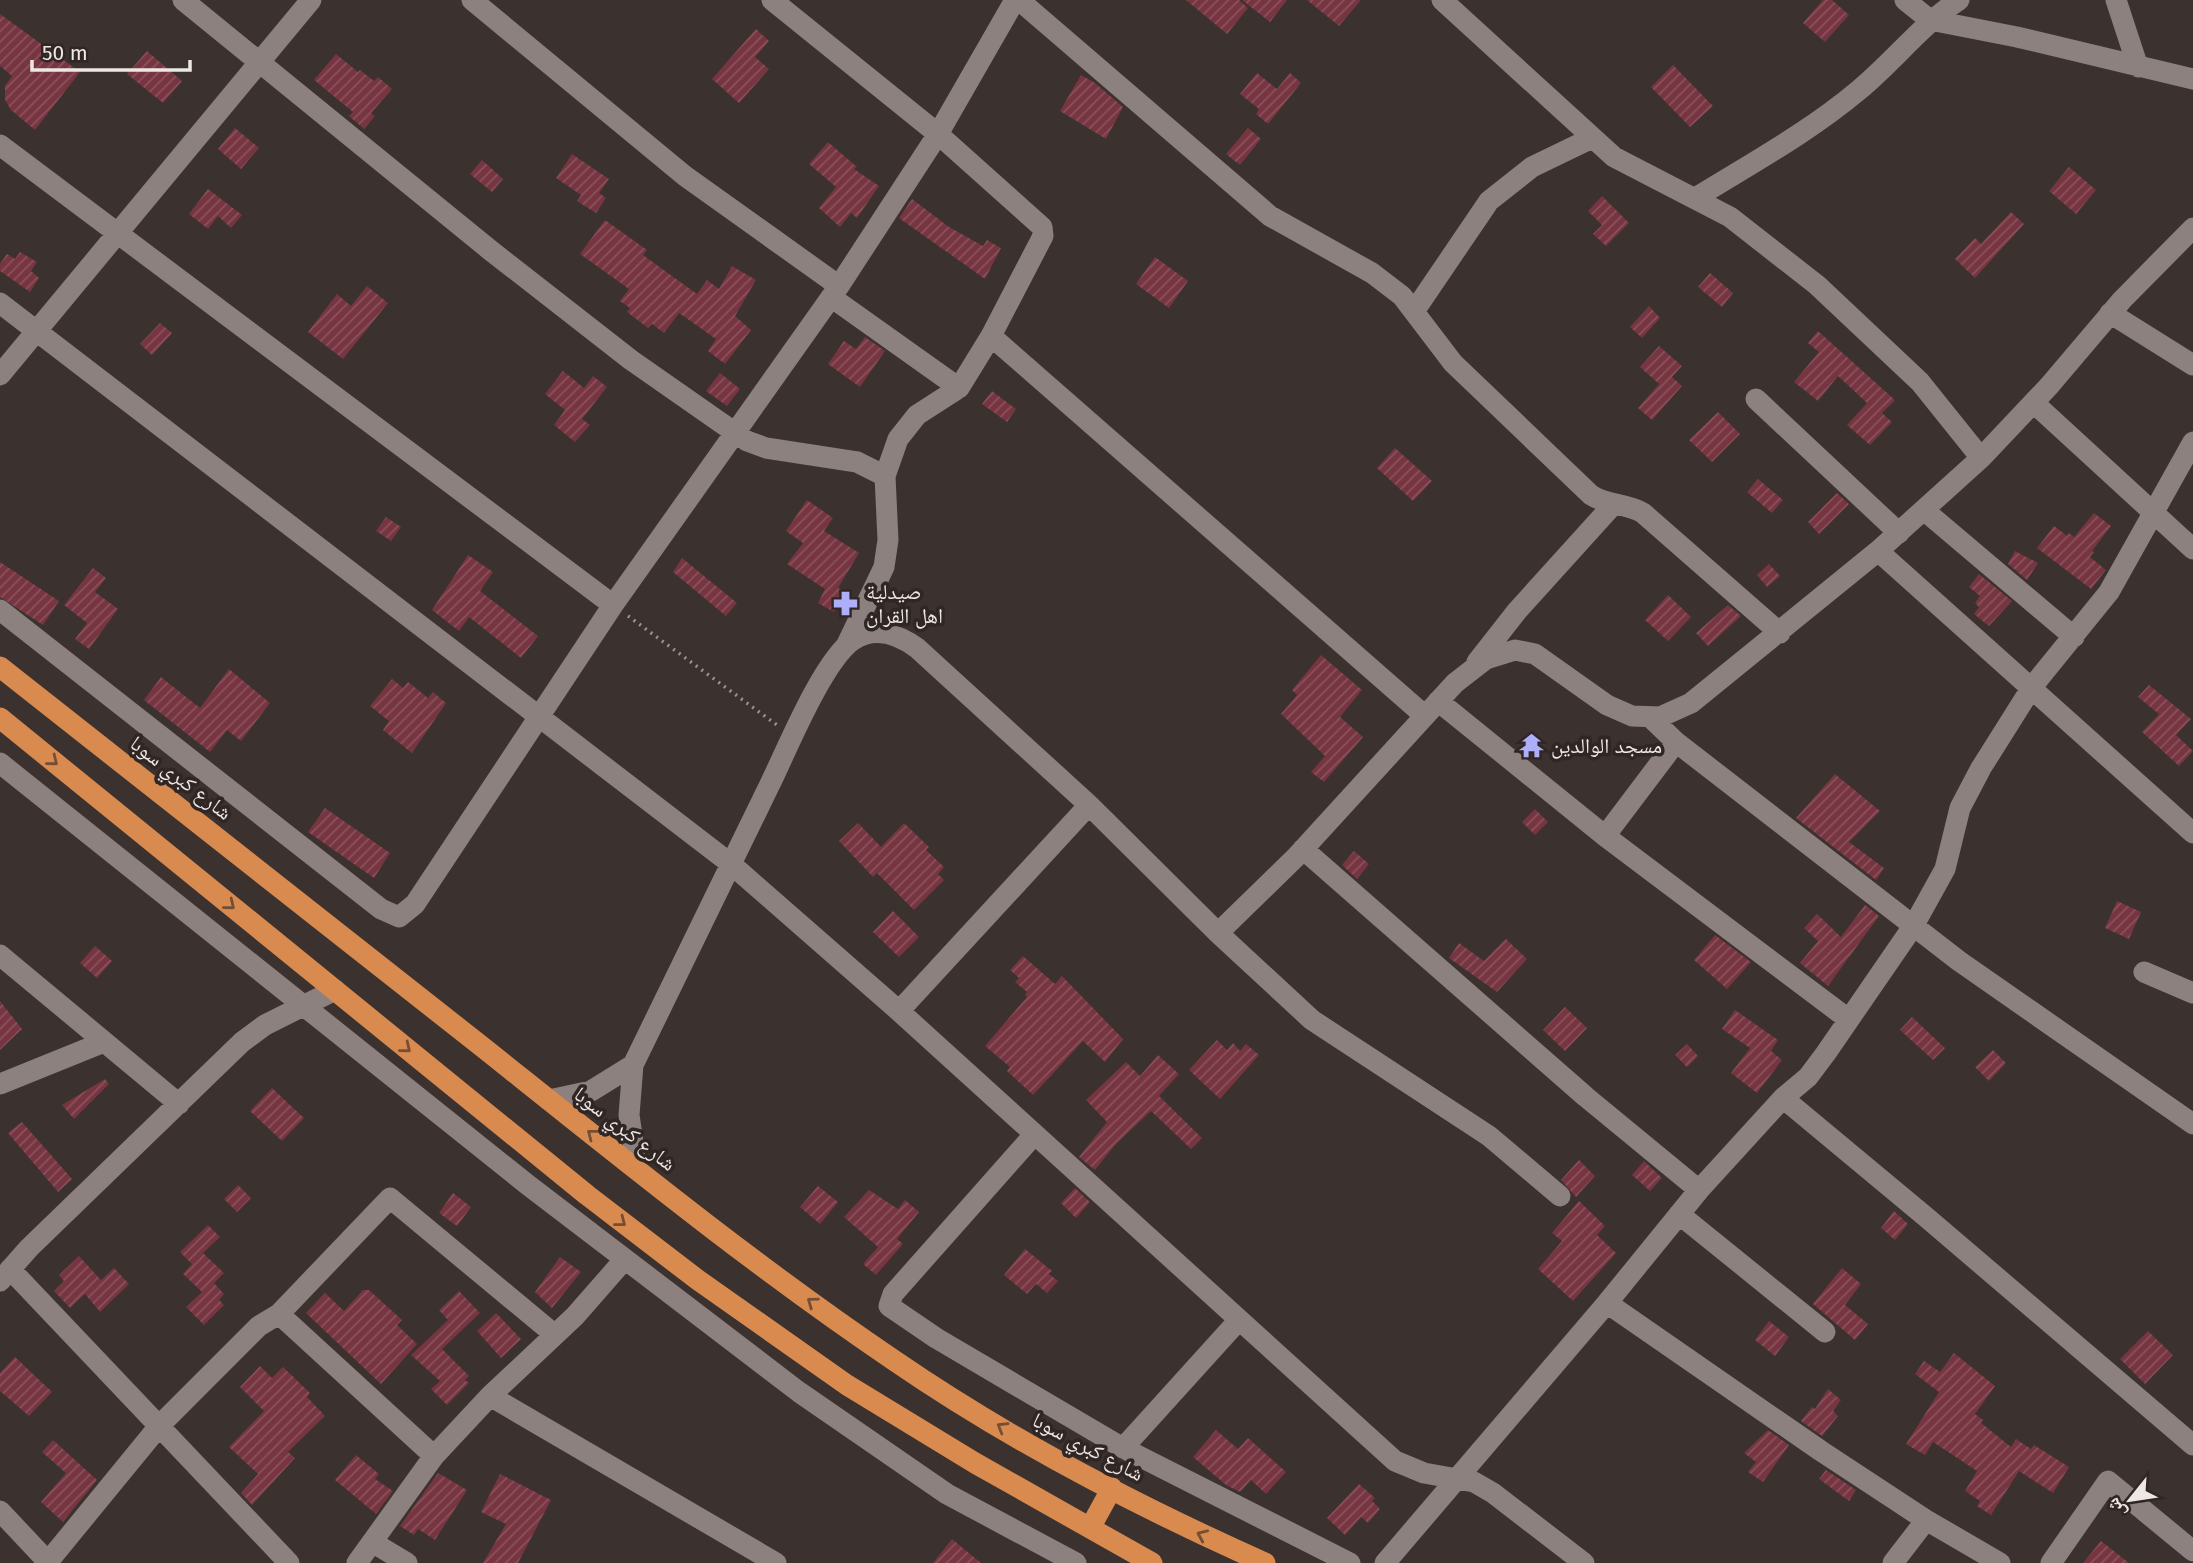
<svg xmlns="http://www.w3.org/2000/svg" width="2193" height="1563" font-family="'Fira Sans','Noto Naskh Arabic',sans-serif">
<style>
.building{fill:url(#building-hatch)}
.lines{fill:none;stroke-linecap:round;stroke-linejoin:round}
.path{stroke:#9b9391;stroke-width:3.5;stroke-dasharray:2 5;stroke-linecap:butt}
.minor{stroke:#8c817e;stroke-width:21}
.highway{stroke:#d98a4e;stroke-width:21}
.oneway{stroke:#744f35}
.labels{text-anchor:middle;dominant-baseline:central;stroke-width:7;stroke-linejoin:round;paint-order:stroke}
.poi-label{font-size:21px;fill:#ede7e5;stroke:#302725;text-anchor:start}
.street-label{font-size:21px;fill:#ede7e5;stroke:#302725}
</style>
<defs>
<pattern id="building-hatch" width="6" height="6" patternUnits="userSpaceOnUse" patternTransform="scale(1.75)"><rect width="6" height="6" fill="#763540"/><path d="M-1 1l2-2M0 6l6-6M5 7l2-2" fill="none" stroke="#8a525b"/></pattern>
</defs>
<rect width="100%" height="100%" fill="#3b312f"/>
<!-- building -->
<path class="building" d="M1186 0H1239L1248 8 1227 34Z
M1242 0H1287L1270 22Z
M1307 0H1361L1339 26Z
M1823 0H1832L1849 15 1825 42 1803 23Z
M0 14 80 72 35 130 11 110 5 100V86L12 76 0 66Z
M756 29 769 41 755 57 769 69 739 103 712 79Z
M147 51 182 81 163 103 127 74Z
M336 54 358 72 360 70 374 81 378 77 392 89 371 113 375 116 364 129 349 116 353 112 314 80Z
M1673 65 1713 106 1690 127 1651 87Z
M1257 73 1277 89 1290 73 1301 83 1268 124 1256 114 1259 109 1240 94Z
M1081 75 1095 83 1123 107 1106 139 1060 111Z
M235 128 259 148 241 169 218 149Z
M1248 128 1261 139 1240 165 1226 154Z
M828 142 857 167 854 169 879 186 857 218 851 213 840 227 819 208 836 187 809 164Z
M572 154 609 179 599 193 606 198 596 213 577 201 581 195 556 178Z
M482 160 503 179 492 192 470 174Z
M2069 167 2096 190 2076 214 2049 191Z
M208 189 242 215 231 228 218 216 208 229 189 214Z
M1602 196 1629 223 1606 246 1593 234 1602 225 1588 211Z
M912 199 949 227 983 246 987 240 1001 248 985 279 899 218Z
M2011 212 2024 224 1975 278 1955 259 1975 238 1981 244Z
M605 220 647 250 643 255 697 294 707 280 719 289 732 266 756 280 735 316 751 330 725 364 708 351 716 339 679 313 664 333 652 324 648 328 627 312 630 308 620 301 629 289 580 254Z
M20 252 37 262 31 271 39 278 30 292 0 271V264L7 254 15 259Z
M1155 257 1188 281 1169 308 1136 284Z
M1710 273 1733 293 1722 307 1698 287Z
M367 286 388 303 343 359 308 332 337 294 351 306Z
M1649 306 1660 318 1642 338 1630 327Z
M160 323 172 333 152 355 140 344Z
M1818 331 1895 400 1882 413 1892 422 1870 445 1847 425 1867 403 1838 376 1818 401 1794 382 1819 352 1808 343Z
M865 337 885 351 860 387 828 364 844 341 856 349Z
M1659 346 1682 366 1672 377 1682 386 1652 420 1638 408 1659 384 1640 367Z
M563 371 584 388 593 376 607 387 582 419 590 425 575 442 554 425 565 410 545 394Z
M720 373 740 389 727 406 706 391Z
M992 391 1016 409 1007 422 982 404Z
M1718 412 1740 434 1712 462 1689 440Z
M1395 448 1432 481 1413 501 1377 468Z
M1758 479 1783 500 1772 513 1747 492Z
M1837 493 1849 504 1819 534 1808 522Z
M807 500 833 518 824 531 859 553 838 588 845 591 834 612 818 603 825 589 787 564 803 543 786 531Z
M2094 513 2111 526 2092 551 2094 552 2090 557 2106 570 2091 589 2037 548 2054 526 2067 536 2069 533 2074 537Z
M386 517 401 527 391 541 376 531Z
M2015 551 2038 563 2027 580 2008 564Z
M468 555 493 572 480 591 538 636 521 658 469 617 459 631 432 610Z
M682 558 737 603 726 616 673 572Z
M0 562 59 601 43 625 0 597Z
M1769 564 1780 576 1767 587 1757 575Z
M93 568 106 578 95 592 118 609 89 649 75 639 87 623 64 605Z
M1979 574 2012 601 1989 626 1974 614 1979 607 1975 603 1980 596 1969 587Z
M1668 595 1691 617 1668 641 1645 620Z
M1728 605 1741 616 1708 646 1696 633Z
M1321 655 1362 690 1340 717 1363 737 1324 782 1311 772 1325 756 1281 714 1297 695 1292 690Z
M229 669 270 703 241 741 227 730 210 752 144 700 161 677 200 708Z
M392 679 403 688 408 682 428 698 433 692 446 703 412 753 383 730 389 721 370 706Z
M2149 685 2191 719 2176 735 2193 751 2179 766 2142 732 2159 714 2138 697Z
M1835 774 1880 811 1849 842 1884 868 1876 880 1796 818Z
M325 808 390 853 374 878 308 832Z
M1535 809 1548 822 1535 835 1522 822Z
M858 823 881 847 904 823 929 847 926 850 944 867 938 874 944 880 914 910 877 873 873 877 839 841Z
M1354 851 1369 864 1357 879 1342 865Z
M2117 901 2141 912 2129 939 2105 928Z
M1865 905 1879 916 1828 986 1800 963 1818 941 1804 928 1817 914 1841 937Z
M893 911 919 937 899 957 873 932Z
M1715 935 1751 962 1727 989 1694 960Z
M1506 939 1527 959 1497 992 1449 958 1459 943 1484 961Z
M95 946 112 961 97 978 80 963Z
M1023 956 1055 984 1062 976 1123 1039 1105 1062 1083 1041 1033 1095 1007 1071 1010 1067 985 1046 1027 997 1025 995 1027 992 1015 982 1019 978 1010 970Z
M0 1001 22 1029 0 1050Z
M1565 1007 1587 1028 1565 1051 1543 1030Z
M1735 1010 1778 1040 1771 1051 1782 1060 1757 1093 1731 1073 1750 1048 1722 1029Z
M1912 1017 1945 1048 1933 1060 1900 1030Z
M1217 1040 1227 1050 1233 1043 1240 1051 1246 1044 1259 1055 1220 1099 1189 1070Z
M1687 1044 1698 1056 1687 1067 1675 1055Z
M1993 1050 2006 1063 1989 1081 1975 1067Z
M1158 1055 1179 1074 1159 1096 1202 1138 1191 1149 1151 1111 1115 1145 1095 1170 1079 1157 1107 1122 1086 1100 1126 1062 1140 1076Z
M105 1079 109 1084 74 1119 62 1105Z
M272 1088 304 1118 282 1141 250 1111Z
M22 1122 72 1179 58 1192 8 1133Z
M1579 1160 1595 1176 1576 1197 1561 1180Z
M1644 1161 1662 1178 1650 1191 1632 1175Z
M238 1185 251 1198 237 1212 224 1199Z
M818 1186 838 1202 820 1224 800 1207Z
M1075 1188 1090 1202 1076 1218 1061 1203Z
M869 1190 898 1209 905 1200 919 1212 897 1239 903 1244 876 1275 863 1264 878 1247 844 1217Z
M453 1193 471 1207 457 1226 439 1213Z
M1579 1201 1605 1226 1597 1235 1616 1253 1573 1301 1538 1269 1562 1241 1552 1233Z
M1894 1211 1908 1224 1895 1240 1881 1228Z
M208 1225 220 1237 203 1253 224 1273 214 1283 224 1294 219 1300 224 1305 204 1325 186 1307 202 1292 183 1274 192 1264 180 1252Z
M1025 1249 1052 1271 1049 1274 1058 1281 1047 1293 1036 1284 1027 1294 1004 1275Z
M79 1256 101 1280 114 1268 129 1284 100 1312 85 1294 70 1308 54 1291 64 1281 59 1275Z
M560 1257 581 1272 552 1308 535 1292Z
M1842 1268 1861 1284 1845 1305 1868 1324 1855 1340 1813 1304Z
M363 1290H369L402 1320 397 1325 417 1344 381 1384 306 1313 325 1293 344 1311Z
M459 1291 480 1313 442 1349 469 1376 465 1380 469 1383 447 1405 431 1389 440 1381 411 1355 448 1320 439 1310Z
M496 1313 521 1339 501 1358 477 1331Z
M1769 1321 1789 1337 1775 1356 1755 1340Z
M2148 1331 2173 1355 2145 1384 2120 1359Z
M1954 1353 1995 1386 1975 1414 1983 1420 1981 1423 2011 1447 2016 1439 2031 1449 2034 1445 2069 1467 2053 1493 2019 1471 1991 1515 1977 1506 1980 1501 1965 1491 1977 1471 1933 1442 1925 1455 1906 1444 1939 1392 1915 1374 1924 1361 1940 1372Z
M15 1357 52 1392 29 1416 0 1391V1373Z
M260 1366 272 1378 283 1367 310 1393 307 1397 325 1416 288 1452 295 1458 252 1505 241 1493 258 1474 229 1447 264 1411 240 1387Z
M1828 1389 1841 1400 1833 1411 1838 1416 1822 1436 1801 1421 1812 1407 1815 1409Z
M1216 1430 1238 1449 1248 1438 1286 1472 1266 1494 1251 1480 1240 1492 1226 1485 1193 1457Z
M1768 1430 1789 1445 1763 1482 1748 1472 1756 1462 1744 1453Z
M53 1440 97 1480 63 1522 41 1502 66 1473 42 1452Z
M356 1455 379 1474 375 1479 393 1491 376 1514 335 1480Z
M1826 1470 1856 1490 1849 1501 1819 1479Z
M438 1473 467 1490 435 1540 418 1529 414 1535 400 1526Z
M500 1474 551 1500 518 1563H483L506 1524 481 1512Z
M1359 1484 1375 1498 1372 1501 1380 1509 1368 1523 1361 1517 1345 1535 1327 1518Z
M952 1539 981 1563H933Z
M2101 1541 2129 1563H2083Z"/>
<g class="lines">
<!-- path -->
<path class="path" d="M628 616 777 725"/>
<!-- minor -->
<path class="minor" d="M183 0 490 250 631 360 747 441 766 448 857 462 885 476
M472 0 685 176 839 286
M772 0 938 134 1042 227 1043 236 991 336 959 388 917 415 898 439 885 476 888 540 884 567 847 644
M1019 0 1270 216 1372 273 1402 296 1453 363 1591 495C1608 506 1626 503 1643 513L1780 633
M1442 0 1614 157 1730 217 1817 285 1920 382 1981 458
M1905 0 1930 20 2017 37 2193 79
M2116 0 2138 67
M0 145 613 605
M1697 197C1752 163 1809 132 1859 90 1894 61 1921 25 1959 0
M831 297 959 388
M0 303 731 864 899 1011 1395 1461 1424 1473 1474 1482 1493 1493 1584 1563
M1415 310 1489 201 1532 167 1592 138
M2110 313 2193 365
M991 336 1425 716
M0 375 311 0
M1756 399 1899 533
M2034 403 2193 549
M1925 511 2074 637
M1878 551 2193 833
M0 610 381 909 399 917 415 904 613 605 839 286 938 134 1015 0
M1477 662 1517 611 1612 506
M1438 701 1605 836
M1651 718 1676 742 1959 961 2193 1124
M1676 742 1605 836 1848 1019
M0 763 528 1185 799 1392 947 1494 1076 1563
M1303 849 1586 1097 1699 1190
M1218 933 1312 1020 1489 1136 1560 1196
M0 955 179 1104
M2144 972 2193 993
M899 1011 1089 805
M0 1084 104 1042
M1783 1098 1926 1217 2193 1445
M549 1100 591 1091 633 1065
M1033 1136 893 1294 889 1306 936 1338 1123 1448 1350 1563
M637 1169 629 1115 633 1065C679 971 725 877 771 782 788 747 823 661 853 640 874 626 898 634 917 648L1089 805 1218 933 1296 857 1455 683 1486 659 1515 650 1535 654 1607 705 1632 716 1660 717 1691 703 1878 551 1981 458 2049 386 2122 300 2193 228
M1679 1214 1825 1332
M10 1269 289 1563
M0 1281 29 1248 242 1042 265 1025 335 990
M1607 1303 1821 1451 1926 1520 2000 1563
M279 1314 434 1456
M490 1396 776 1563
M1123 1448 1238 1321
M0 1511 48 1562
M372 1542 407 1563
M47 1563 160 1425 259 1326 279 1314 390 1198 555 1335
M357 1563 434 1456 490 1396 575 1316 624 1260
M1385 1563 1607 1303 1699 1190 1783 1098 1808 1077 1826 1053 1914 925 1945 869 1960 808 1981 768 2032 687 2109 592 2193 442
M1893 1563 1926 1520
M2051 1563 2108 1481 2193 1551"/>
<!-- highway -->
<path class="highway" d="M0 667C162 794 324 921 485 1049 619 1156 753 1265 895 1361 1010 1440 1137 1506 1265 1563
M0 718 587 1195 698 1280 847 1385 975 1463 1152 1563
M1090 1528 1112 1488"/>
</g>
<!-- one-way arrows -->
<defs><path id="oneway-chevron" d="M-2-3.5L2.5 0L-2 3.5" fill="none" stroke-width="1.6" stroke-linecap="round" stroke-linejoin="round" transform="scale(1.75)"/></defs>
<g class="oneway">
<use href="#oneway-chevron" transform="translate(53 761) rotate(39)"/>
<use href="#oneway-chevron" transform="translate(230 905) rotate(39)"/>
<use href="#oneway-chevron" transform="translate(406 1048) rotate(39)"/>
<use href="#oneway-chevron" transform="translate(592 1134) rotate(-142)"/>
<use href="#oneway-chevron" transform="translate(621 1222) rotate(38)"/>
<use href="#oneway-chevron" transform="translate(812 1302) rotate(-144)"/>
<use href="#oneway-chevron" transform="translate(1002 1427) rotate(-149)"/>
<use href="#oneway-chevron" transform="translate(1202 1535) rotate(-156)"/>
</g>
<!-- icons -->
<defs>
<symbol id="pharmacy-bare" viewBox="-9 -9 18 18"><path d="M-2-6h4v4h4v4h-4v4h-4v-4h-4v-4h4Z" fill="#adaffb" stroke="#302725" stroke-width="2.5" paint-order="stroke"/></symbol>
<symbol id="temple-bare" viewBox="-9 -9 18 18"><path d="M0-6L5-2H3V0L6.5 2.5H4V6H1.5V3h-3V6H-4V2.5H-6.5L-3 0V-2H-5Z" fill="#adaffb" stroke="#302725" stroke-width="2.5" paint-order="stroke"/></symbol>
</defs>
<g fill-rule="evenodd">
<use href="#pharmacy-bare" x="828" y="586" width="35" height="35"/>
<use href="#temple-bare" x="1514" y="728" width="35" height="35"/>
</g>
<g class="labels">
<!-- poi labels -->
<g class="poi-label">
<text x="866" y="592">صيدلية<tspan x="866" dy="24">اهل القران</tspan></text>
<text x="1551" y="746">مسجد الوالدين</text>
</g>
<!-- street labels -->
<g class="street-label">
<text transform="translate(181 778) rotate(38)">شارع كبري سوبا</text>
<text transform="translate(625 1129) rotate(38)">شارع كبري سوبا</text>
<text transform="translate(1088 1447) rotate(28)">شارع كبري سوبا</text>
</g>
</g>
<!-- north arrow -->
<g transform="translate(2130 1500) rotate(240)" stroke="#302725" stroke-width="5" paint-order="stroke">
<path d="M0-5L12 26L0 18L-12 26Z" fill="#ede7e5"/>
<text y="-10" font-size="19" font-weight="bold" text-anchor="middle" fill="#ede7e5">ش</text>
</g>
<!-- scale -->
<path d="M32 60v10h158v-10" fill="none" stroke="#ede7e5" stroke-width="3.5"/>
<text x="42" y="60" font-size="21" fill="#ede7e5" stroke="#302725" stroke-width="5" paint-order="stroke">50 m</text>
</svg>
